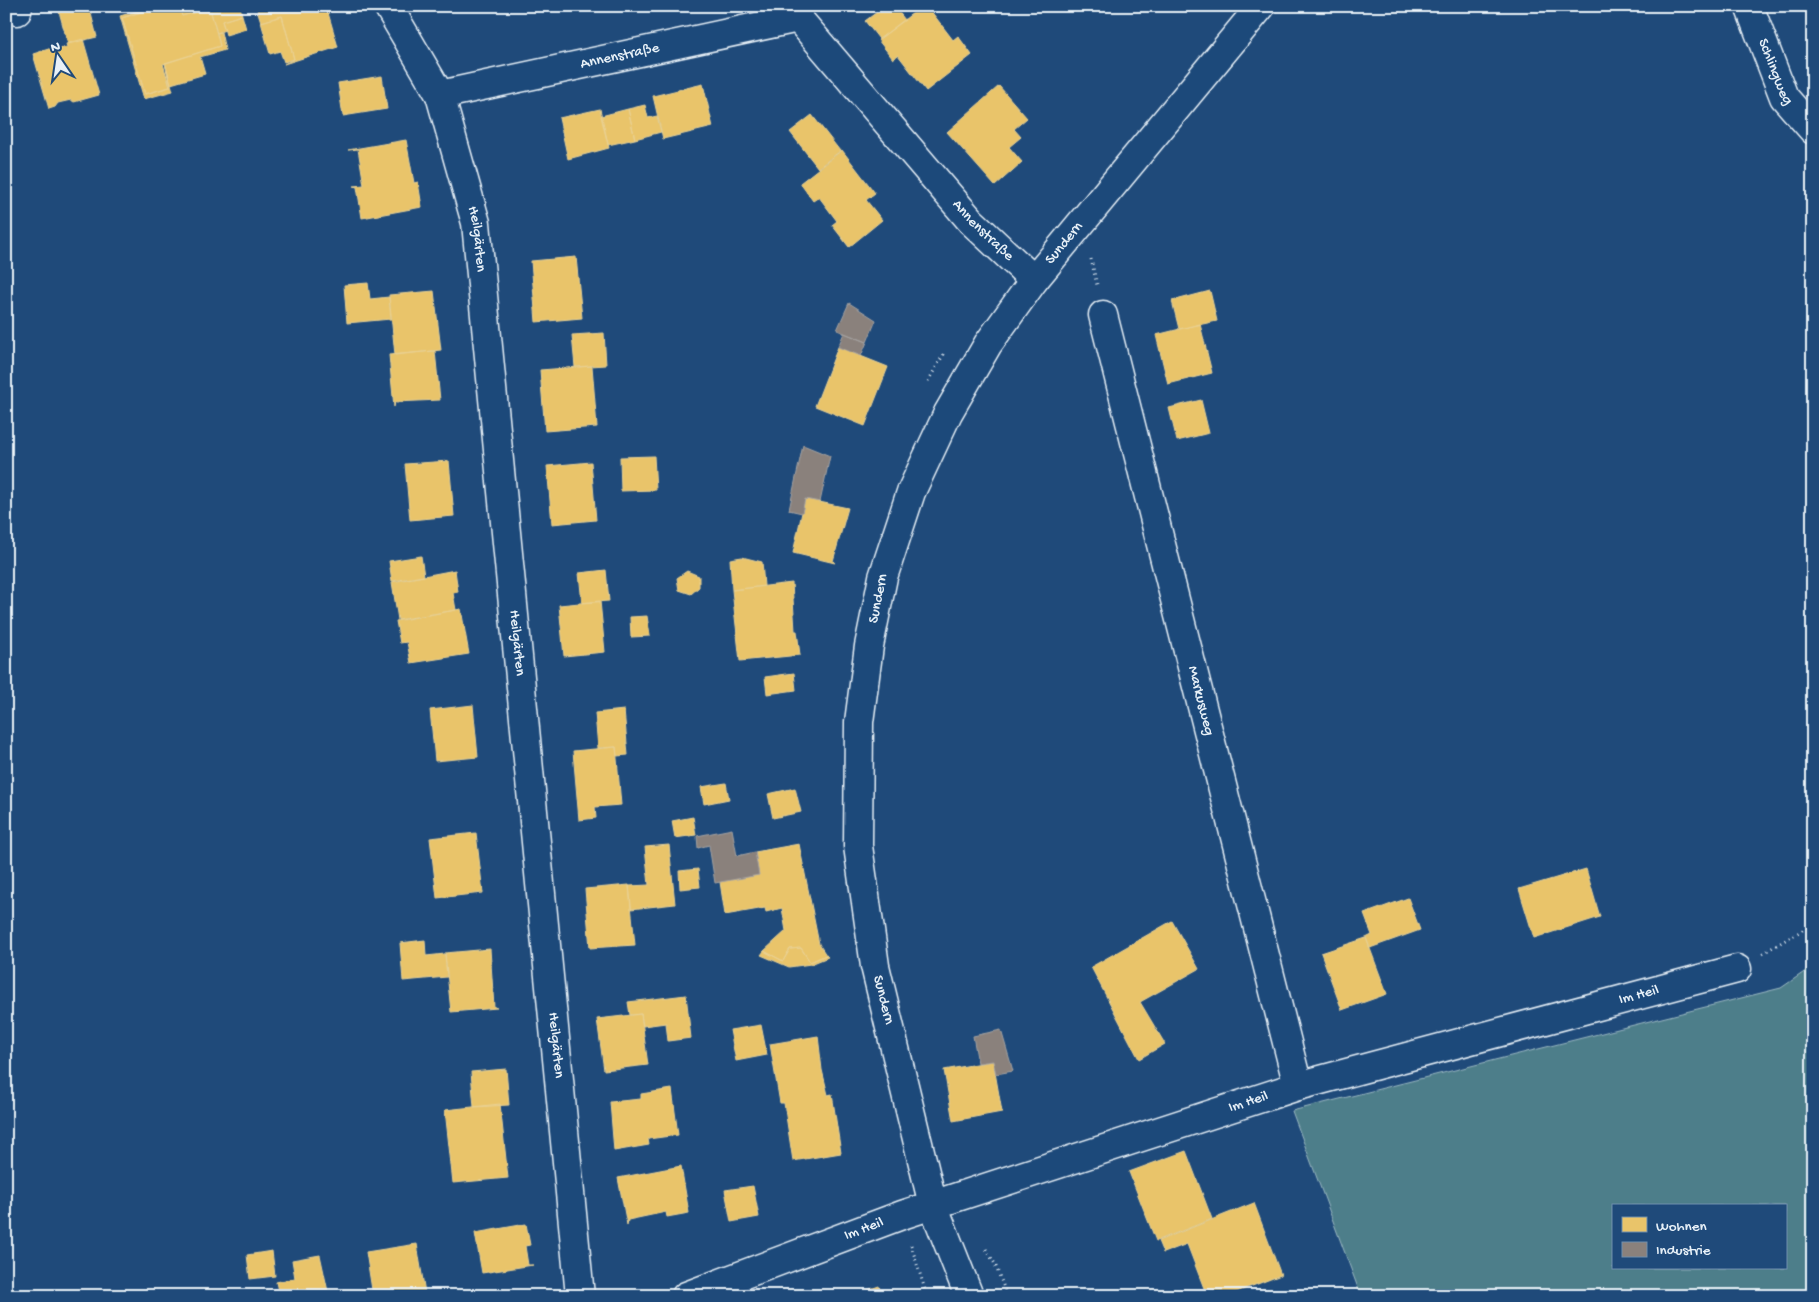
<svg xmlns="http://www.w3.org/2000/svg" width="1819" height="1302" font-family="'Gochi Hand',sans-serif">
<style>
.green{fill:#4e7e8a;stroke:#9bb8c1;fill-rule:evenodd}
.homes{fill:#e9c46a;stroke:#e9d295}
.industry{fill:#8a817c;stroke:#a6a3a1}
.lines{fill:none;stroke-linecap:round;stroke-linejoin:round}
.street-casing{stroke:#e8f1f8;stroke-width:31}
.secondary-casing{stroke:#e8f1f8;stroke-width:31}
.path{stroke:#e8f1f8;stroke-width:3;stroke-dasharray:1 4;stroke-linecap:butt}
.street{stroke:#1f4a7a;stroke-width:28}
.secondary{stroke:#1f4a7a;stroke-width:28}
.labels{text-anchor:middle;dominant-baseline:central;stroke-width:5;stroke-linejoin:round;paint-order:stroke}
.street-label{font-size:15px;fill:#e8f1f8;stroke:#1f4a7a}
</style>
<rect width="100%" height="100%" fill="#1f4a7a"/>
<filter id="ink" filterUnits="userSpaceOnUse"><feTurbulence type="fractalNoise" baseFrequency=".02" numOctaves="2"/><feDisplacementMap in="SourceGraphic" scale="10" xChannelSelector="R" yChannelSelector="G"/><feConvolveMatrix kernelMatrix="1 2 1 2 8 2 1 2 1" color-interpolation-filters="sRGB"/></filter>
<g filter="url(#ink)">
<!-- green -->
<path class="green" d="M1813 966V1296H1361L1292 1111 1781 988ZM1613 1206H1785V1268H1613Z"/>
<!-- homes -->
<path class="homes" d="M64 6H89L97 37 68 44 58 8Z
M154 6H160L122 18 145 94 170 87 165 63 173 91 144 99 120 16Z
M160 6H179L182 16 210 8 220 46 163 64 170 87 145 94 122 18Z
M179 6H183L184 11 203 6H209L210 8 182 16Z
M209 6H240L242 15 222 21 225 30 217 33Z
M256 6H326L338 47 284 64 294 59 282 16 261 22Z
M885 6H894L905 20 879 39 865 21Z
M922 6H927L953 40 958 36 972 55 926 91 898 55 893 59 878 40Z
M242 15 246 29 226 35 222 21Z
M282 16 294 59 284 62 280 51 270 54 261 22Z
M221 32 225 50 200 57 205 74 171 84 165 63 220 46 217 33Z
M83 39 99 95 74 102 71 100 58 103 55 107 49 109 33 54 55 47V50L67 47 66 44Z
M382 76 387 109 343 116 338 83Z
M703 84 713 127 663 139 653 96Z
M999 86 1027 118 1014 129 1021 137 1009 147 1022 162 995 186 947 132Z
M645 105 648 118 657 116 661 132 635 139 628 109Z
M600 109 609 148 568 159 559 118Z
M628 109 635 139 608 145 601 116Z
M812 115 840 151 818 168 790 132Z
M406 140 414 183 418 182 422 207 362 218 357 187 354 186 364 185 358 149 348 150Z
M842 150 875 193 866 200 882 220 849 247 832 225 837 221 819 197 813 201 800 183Z
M576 257 582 318 536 322 531 261Z
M368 283 370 299 389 297 391 319 347 323 344 285Z
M434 291 441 350 395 355 389 295Z
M1210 291 1217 321 1179 329 1172 301Z
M1200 324 1212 373 1168 384 1156 335Z
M604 333 606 365 575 367 572 335Z
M838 347 888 367 865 426 815 406Z
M435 351 440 400 395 402 394 407 389 355Z
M592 366 597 427 545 431 540 370Z
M1201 400 1209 433 1177 441 1169 408Z
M654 456 656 490 621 491 620 457Z
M449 461 454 516 410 520 405 464Z
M591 462 596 520 552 524 547 466Z
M805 499 848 508 833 561 835 563 793 553Z
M421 556 424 576 392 581 389 561Z
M742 557 762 562 764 586 732 590 730 559Z
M455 570 458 592 453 593 456 610 398 620 392 582Z
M606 570 609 601 582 603 579 573Z
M687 571 699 576V587L691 594 679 590 677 578Z
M792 583 795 631H797L800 655 740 661 732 590Z
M600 601 605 652 564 656 559 605Z
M461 609 469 654 411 663 407 642 400 643 396 621Z
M647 616 650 636 631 637 630 617Z
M794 673 796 690 767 694 765 677Z
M473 705 478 757 435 761 430 710Z
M624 710 628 755 617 756 616 747 598 748 595 713Z
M616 747 621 805 595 807 596 818 579 820 573 751Z
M726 783 729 799 704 804 701 787Z
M795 788 801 812 773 818 768 794Z
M693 817 696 835 675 838 672 821Z
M476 833 483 893 437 898 430 838Z
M799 844 819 944 826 955 810 962 801 948 790 949 783 961 764 951 786 931 782 908 766 912 765 908 725 915 720 882 759 875 755 852Z
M669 845 675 904 631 909 629 886 649 885 645 847Z
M698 869 700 887 680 889 679 871Z
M1586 869 1600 917 1534 938 1519 889Z
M629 885 635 945 590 948 585 889Z
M1408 898 1420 930 1370 948 1366 938 1372 935 1364 914Z
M1172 921 1199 969 1140 1002 1165 1044 1139 1059 1091 967Z
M1366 938 1387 994 1342 1010 1321 953Z
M425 940 426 956 445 954 447 977 403 981 400 943Z
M801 948 810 962 826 955 828 957 811 964 789 967 761 955 764 951 783 961 790 949Z
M490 949 494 1007 497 1008 451 1012 445 953Z
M686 995 691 1038 668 1041 666 1023 643 1026 641 1014 630 1015 628 1002Z
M641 1014 648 1065 604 1070 597 1019Z
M761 1025 767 1055 736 1061 730 1030Z
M818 1036 822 1070 828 1095 832 1094 841 1153 793 1161 784 1103H780L770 1044Z
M993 1061 1002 1112 953 1121 944 1070Z
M506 1069 509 1105 474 1107 471 1072Z
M672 1089 678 1135 648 1139 649 1145 614 1151 610 1102 641 1099V1094Z
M500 1104 508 1178 453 1183 445 1110Z
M1186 1151 1212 1219 1156 1241 1129 1172Z
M681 1166 689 1213 667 1217 666 1212 628 1220 627 1225 618 1178Z
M753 1186 759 1217 731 1222 725 1190Z
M1254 1203 1281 1275 1226 1296H1207L1187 1244 1163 1253 1158 1241Z
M526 1224 530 1245 525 1246 528 1265H533L482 1273 475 1233Z
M417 1244 425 1293 407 1296H373L366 1252Z
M272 1251 275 1276 250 1279 247 1255Z
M320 1255 329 1296H279L276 1282 295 1278 292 1260Z
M879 1286 882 1296H851Z"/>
<!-- industry -->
<path class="industry" d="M849 303 876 320 867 342 837 330Z
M844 333 867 342 861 356 838 347Z
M803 445 830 456 820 502 805 499 802 513 789 510Z
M732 829 737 856 755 852 759 875 715 883 709 845 698 848 697 836Z
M1001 1030 1013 1071 996 1074 993 1061 978 1063 973 1036Z"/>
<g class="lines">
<defs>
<g id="street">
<path id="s1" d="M388 6 440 95 476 223 580 1296"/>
<path id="s2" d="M1749 6 1784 97 1813 130"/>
<path d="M17 11 18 6"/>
<path id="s3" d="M440 95 798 18 971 221 1034 280"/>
<path id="s4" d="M1103 315 1298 1086"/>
<path id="s5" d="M686 1296 902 1215 1298 1086 1737 969"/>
</g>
<g id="secondary">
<path id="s6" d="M969 1296 933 1205 875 966 858 846 859 722 869 646 883 577 911 492 948 413 988 344 1034 280 1261 6"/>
</g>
</defs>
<!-- street casing -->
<use href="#street" class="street-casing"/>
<!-- secondary casing -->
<use href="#secondary" class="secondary-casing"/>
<!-- path -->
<path class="path" d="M1091 259 1097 285
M928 381 945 352
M1763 953 1813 924
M911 1245 927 1296
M986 1249 995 1264 1007 1296"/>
<!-- street -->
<use href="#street" class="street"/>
<!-- secondary -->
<use href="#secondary" class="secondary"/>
</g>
</g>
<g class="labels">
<!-- street labels -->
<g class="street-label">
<text stroke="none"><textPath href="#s3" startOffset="184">Annenstraße</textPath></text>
<text stroke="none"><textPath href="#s2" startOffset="71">Schlingweg</textPath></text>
<text stroke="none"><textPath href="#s3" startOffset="648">Annenstraße</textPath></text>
<text stroke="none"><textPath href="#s1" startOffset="252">Heilgärten</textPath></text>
<text stroke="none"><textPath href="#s6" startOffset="1119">Sundern</textPath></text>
<text stroke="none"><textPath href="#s6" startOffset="714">Sundern</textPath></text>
<text stroke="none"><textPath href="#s1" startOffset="658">Heilgärten</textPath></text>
<text stroke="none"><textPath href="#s4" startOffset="398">Markusweg</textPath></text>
<text stroke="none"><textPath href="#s5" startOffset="1000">Im Heil</textPath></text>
<text transform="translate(883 1000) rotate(76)">Sundern</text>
<text stroke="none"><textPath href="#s1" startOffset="1062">Heilgärten</textPath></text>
<text stroke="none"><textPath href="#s5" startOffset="595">Im Heil</textPath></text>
<text stroke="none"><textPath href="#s5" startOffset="190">Im Heil</textPath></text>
</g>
</g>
<!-- margin -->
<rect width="1819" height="1302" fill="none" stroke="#1f4a7a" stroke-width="25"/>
<rect x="12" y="12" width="1794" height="1277" fill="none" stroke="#e8f1f8" stroke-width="2" filter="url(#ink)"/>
<!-- legend -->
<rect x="1612" y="1204" width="175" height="65" fill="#1f4a7a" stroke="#6f8dac"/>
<rect x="1622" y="1217" width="25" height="15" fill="#e9c46a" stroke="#6f8dac"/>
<text x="1656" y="1230" font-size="15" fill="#e8f1f8">Wohnen</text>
<rect x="1622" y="1242" width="25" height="15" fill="#8a817c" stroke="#6f8dac"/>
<text x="1656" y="1254" font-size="15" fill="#e8f1f8">Industrie</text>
<!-- north arrow -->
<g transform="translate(58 58) rotate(347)" stroke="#1f4a7a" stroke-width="4" paint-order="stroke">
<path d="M0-4L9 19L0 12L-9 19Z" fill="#e8f1f8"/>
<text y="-8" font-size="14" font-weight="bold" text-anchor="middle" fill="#e8f1f8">N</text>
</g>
</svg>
